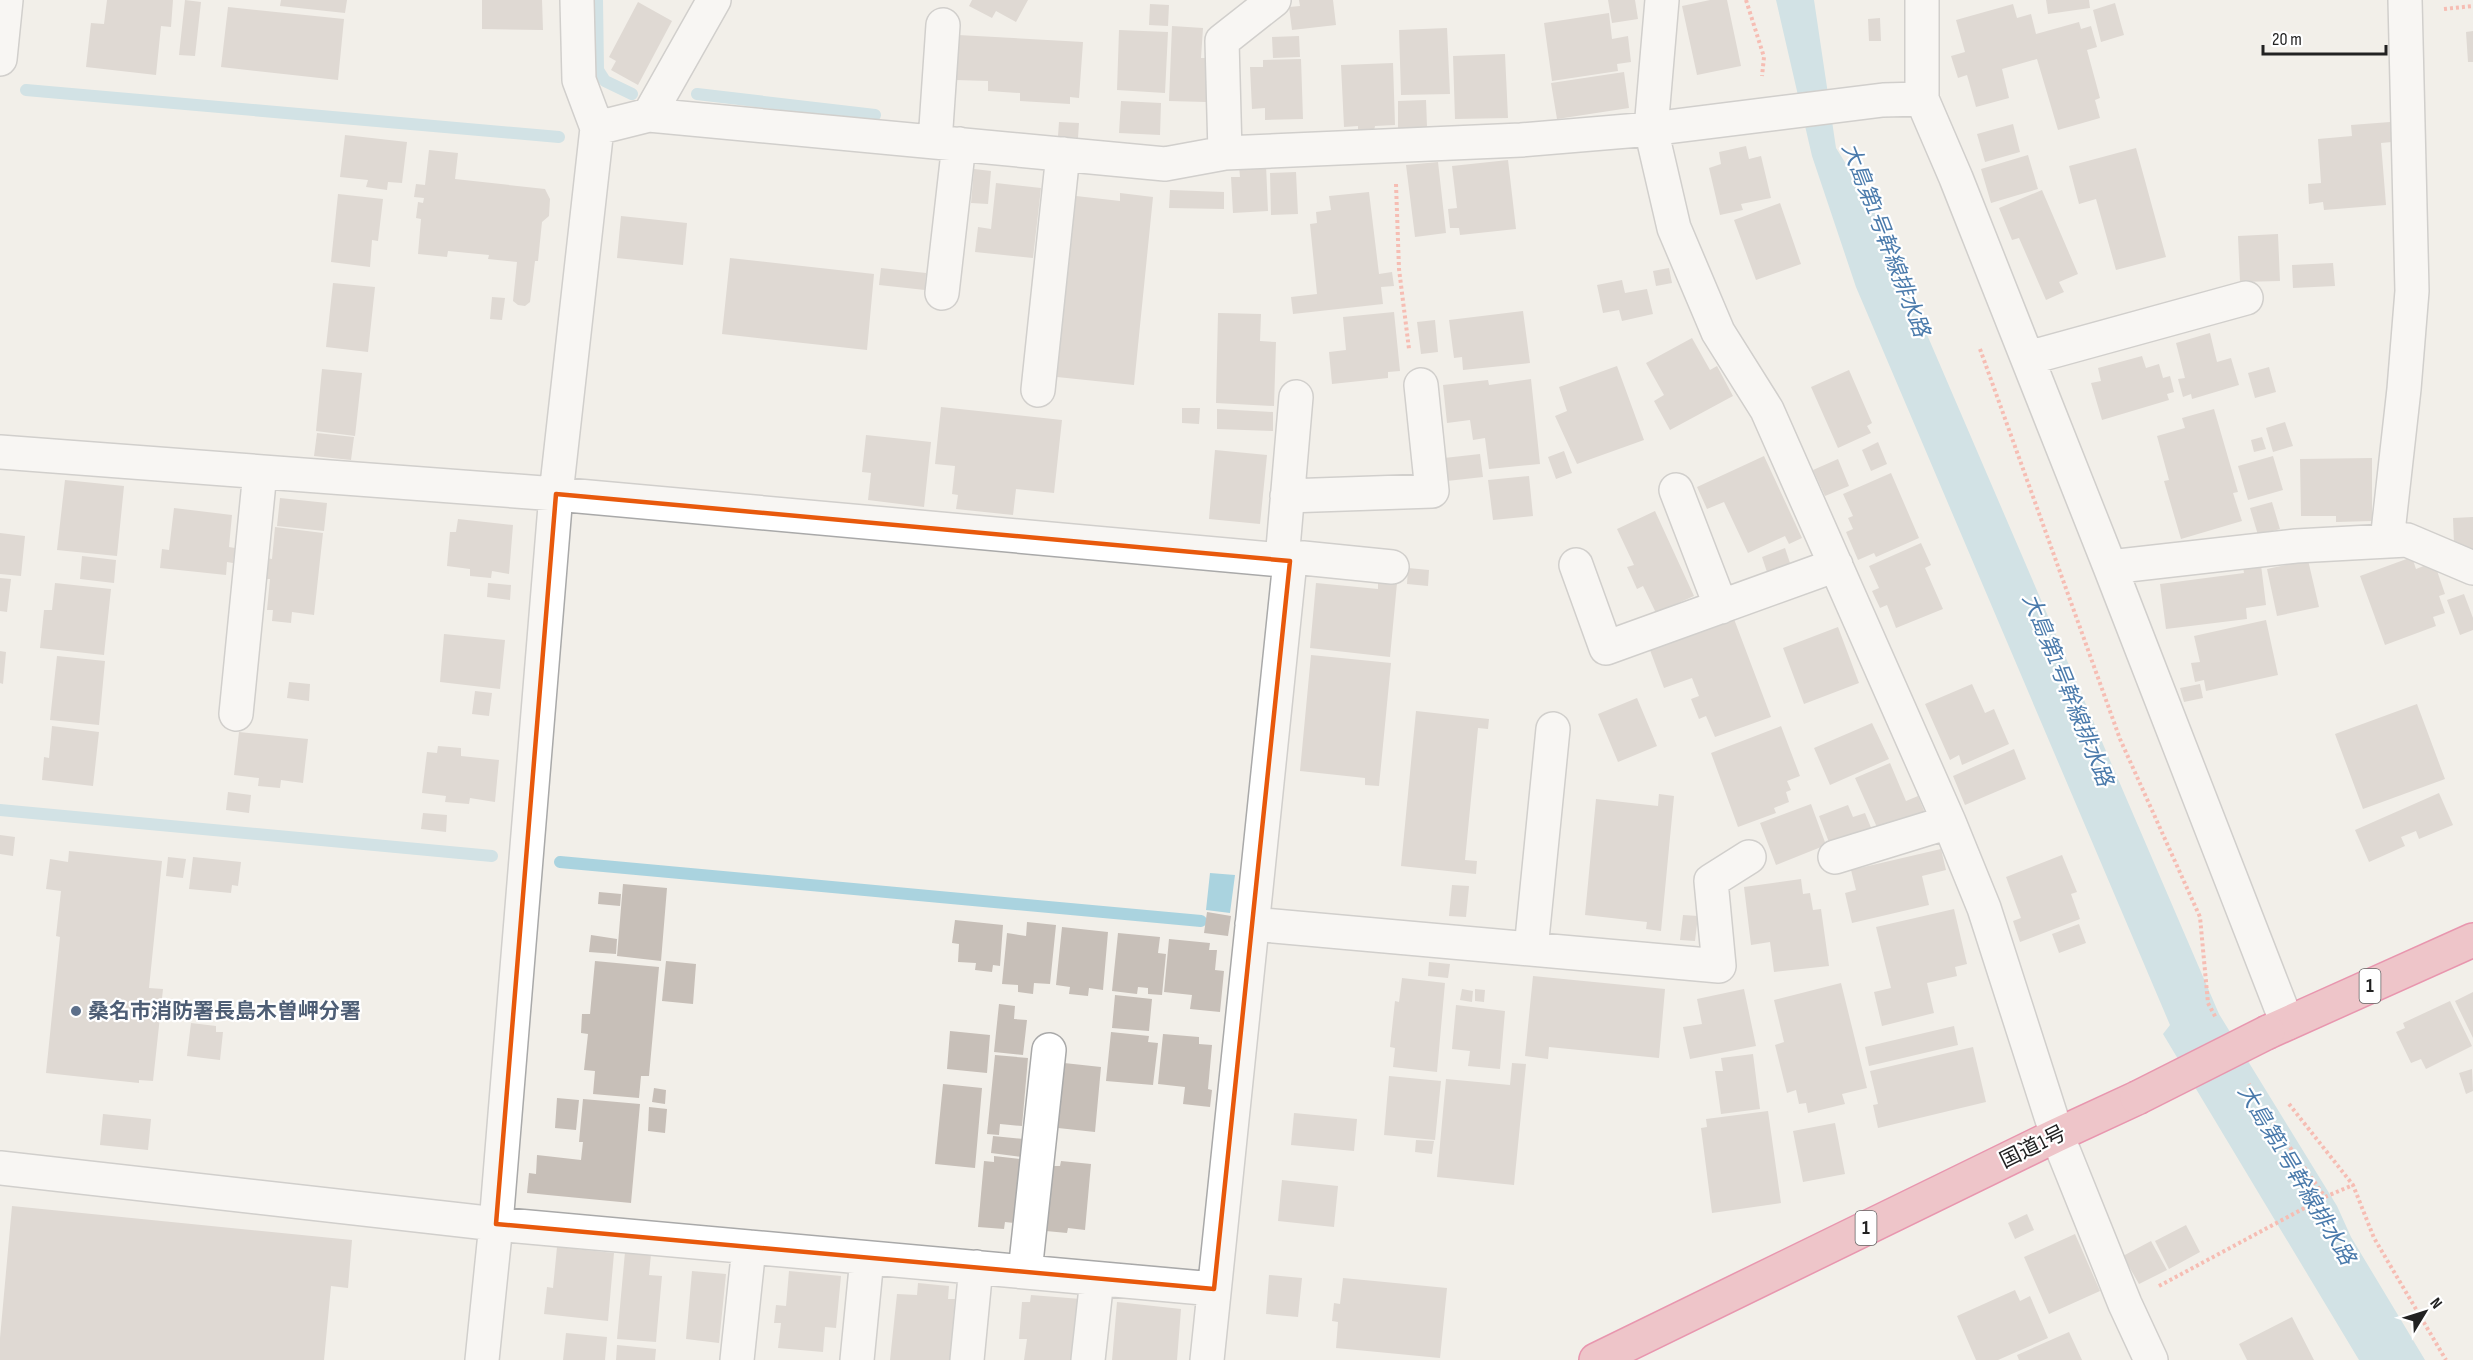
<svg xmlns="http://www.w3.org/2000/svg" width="2473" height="1360" font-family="'Sofia Sans Condensed','Noto Sans JP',sans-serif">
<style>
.water{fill:#aad3df}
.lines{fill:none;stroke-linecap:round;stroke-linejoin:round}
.stream{stroke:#aad3df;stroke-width:12}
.building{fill:#c7bfb8}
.minor-casing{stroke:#a9a9a9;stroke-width:36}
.highway-casing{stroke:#dc2a67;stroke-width:36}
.path{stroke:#fa8072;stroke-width:4;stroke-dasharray:3 3;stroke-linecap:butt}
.minor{stroke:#fff;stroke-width:33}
.highway{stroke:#e892a2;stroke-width:33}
.highway-bridge-casing{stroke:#dc2a67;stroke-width:36;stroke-linecap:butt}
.highway-bridge{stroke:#e892a2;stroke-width:33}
.marked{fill:none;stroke:#e8590c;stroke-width:4.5;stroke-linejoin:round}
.service-dot{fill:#5c6f8a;stroke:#fff;stroke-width:2}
.labels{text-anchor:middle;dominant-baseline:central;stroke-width:4.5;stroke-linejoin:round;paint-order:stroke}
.shield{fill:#fff;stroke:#646464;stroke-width:1.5}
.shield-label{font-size:20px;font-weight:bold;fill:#222}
.service-label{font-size:21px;font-weight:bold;fill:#4e5e75;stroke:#fff;text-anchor:start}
.street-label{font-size:21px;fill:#222;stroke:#fff}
.water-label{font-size:22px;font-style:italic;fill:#4a7aab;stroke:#fff}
</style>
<rect width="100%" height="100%" fill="#f2efe9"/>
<!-- water -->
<path class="water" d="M1776 0H1814L1836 148 1870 202 2219 1014 2337 1206 2351 1237 2425 1360H2359L2163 1034 2170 1025 1856 287 1812 156Z
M1210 873 1235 875 1230 913 1206 910Z"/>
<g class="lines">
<!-- stream -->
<path class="stream" d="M597 0 598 70 605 81 632 94
M26 90 559 137
M697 94 875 115
M0 810 492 856
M560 862 1201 921"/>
</g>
<!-- building -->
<path class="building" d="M107 0H173L171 27 161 26 156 75 86 67 91 23 104 24Z
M185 0 201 2 195 56 179 55Z
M281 0H347L345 13 280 6Z
M482 0H542L543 30 482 29Z
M972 0H1028L1016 22 996 11 992 18 969 6Z
M1299 0H1333L1336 25 1292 30 1289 7 1300 6Z
M1608 0H1635L1638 19 1612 23Z
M1710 0H1727L1741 66 1697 75 1682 6Z
M2046 0H2089L2090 8 2048 14Z
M638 2 672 21 638 85 611 70 616 61 609 57Z
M2115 3 2124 35 2101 42 2093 10Z
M1150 4 1169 5 1168 26 1149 25Z
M2013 4 2017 18 2031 14 2036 34 2079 22 2081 29 2091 26 2097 47 2087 50 2100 98 2095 100 2100 118 2058 130 2037 59 2002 69 2009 98 1976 107 1967 75 1958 78 1951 56 1965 52 1956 20Z
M228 7 344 19 338 80 221 67Z
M1609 13 1612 39 1628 36 1631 62 1617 64 1618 71 1552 81 1544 23Z
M1880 18 1881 41H1869L1868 19Z
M1172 26 1203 28 1201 58H1209L1206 102 1169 101Z
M1447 28 1450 94 1401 95 1399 30Z
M1119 30 1168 32 1165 93 1117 90Z
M2473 31V62H2468L2466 32Z
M958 35 1083 42 1079 98 1070 97V104L1020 101V93L988 91V81L956 80Z
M1299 36 1300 57 1273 58 1272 37Z
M1505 54 1508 118 1455 119 1453 56Z
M1301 59 1303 119 1265 120V108L1252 109 1250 67H1263V60Z
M1393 63 1395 125 1375 126 1374 131H1358V126L1344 127 1341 65Z
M1624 72 1629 108 1557 119 1551 83Z
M1426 100 1427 127 1398 128V101Z
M1121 101 1161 103 1160 135 1119 133Z
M1059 122 1079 123 1078 138 1058 136Z
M2390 122 2392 142 2381 143 2386 205 2324 210 2323 202 2309 204 2308 184 2321 183 2318 139 2352 136 2351 125Z
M2013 124 2020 152 1985 162 1977 134Z
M345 135 407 142 402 183 388 182 387 190 366 187 368 180 340 177Z
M1746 146 1749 159 1761 156 1771 198 1741 204 1743 210 1720 215 1709 168 1721 164 1719 152Z
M2136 148 2166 257 2116 270 2096 199 2079 204 2069 166Z
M429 150 458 153 455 179 545 189 550 199 549 216 542 222 538 261H535L530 302 525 306 518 305 513 301 517 262 488 259 489 255 448 251 447 257 418 254 421 219 416 218 418 202 423 203 424 198 414 197 416 184 425 185Z
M2028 155 2038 189 1991 203 1981 169Z
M1508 160 1516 229 1460 235 1459 228H1450L1448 209 1457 208 1452 166Z
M1438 162 1446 233 1415 237 1406 165Z
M1266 165 1268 211 1233 213 1231 177H1240L1239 166Z
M974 169 991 171 988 204 971 203Z
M1296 172 1298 214 1271 215 1270 173Z
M996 183 1041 188 1033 258 975 252 978 227 991 229Z
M1170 190 1224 192V209L1169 208Z
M2042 190 2078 274 2059 282 2064 292 2046 300 2019 238 2012 240 1999 208Z
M1369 192 1379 274 1392 272 1394 286 1381 287 1383 304 1293 314 1291 297 1317 294 1310 224 1317 223 1316 212 1331 210 1329 196Z
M1120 193 1153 197 1134 385 1057 377 1076 196 1120 201Z
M338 194 383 199 378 241 372 240 370 267 331 262Z
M1780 203 1801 264 1756 280 1734 220Z
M621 216 687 223 683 265 617 258Z
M2278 234 2280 281 2240 282 2238 236Z
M730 258 874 274 867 350 722 334Z
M2333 263 2335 286 2293 288 2292 265Z
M881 268 926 273 925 290 879 285Z
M1669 268 1672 283 1656 286 1653 271Z
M1622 280 1625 293 1647 289 1653 314 1622 321 1619 310 1603 313 1597 285Z
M333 283 375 287 368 352 326 347Z
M492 297 505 298 502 320 490 319Z
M1523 311 1530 363 1463 370 1462 357 1454 358 1449 320Z
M1394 312 1400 371 1388 372V378L1332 384 1329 352 1346 350 1343 317Z
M1218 313 1261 314 1260 341 1276 342 1274 406 1216 403Z
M1435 320 1438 352 1421 354 1417 322Z
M2210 333 2217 362 2231 358 2239 385 2192 399 2191 394 2183 397 2178 379 2185 378 2176 343Z
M1692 338 1710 370 1717 366 1733 396 1670 430 1654 401 1664 395 1646 363Z
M2142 356 2146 368 2159 364 2163 378 2170 376 2174 392 2167 394 2169 400 2102 420 2091 383 2101 381 2098 368Z
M1617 366 1644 440 1577 464 1555 416 1567 411 1559 387Z
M2269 367 2276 392 2255 398 2248 373Z
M322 369 362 373 355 436 316 431Z
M1849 370 1872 423 1867 426 1871 433 1838 448 1811 387Z
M1531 379 1540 464 1489 469 1485 438 1473 440 1470 420 1447 423 1443 385 1488 380 1489 385Z
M941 407 1062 420 1054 493 1016 489 1013 515 956 509 958 495 952 494 955 466 935 464Z
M1182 408H1200L1199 424 1182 423Z
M1217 409 1273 412V431L1217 429Z
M2214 409 2238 492 2233 493 2242 521 2181 539 2164 481 2169 480 2157 436 2185 428 2182 418Z
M2285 422 2293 446 2273 452 2266 428Z
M317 433 354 437 351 460 314 456Z
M866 435 931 442 924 507 868 500 871 473 862 472Z
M2262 437 2266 449 2254 452 2251 440Z
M1878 442 1887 464 1871 471 1862 450Z
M1215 450 1267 455 1260 524 1209 519Z
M1564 451 1572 473 1556 479 1548 457Z
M1480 454 1483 477 1447 481 1444 458Z
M1764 456 1802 538 1789 544 1785 536 1748 553 1724 502 1707 509 1697 487Z
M2273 456 2283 490 2248 500 2238 466Z
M2372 458V521L2336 522V516H2301L2300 459Z
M1838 459 1849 486 1825 496 1813 470Z
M1891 473 1919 538 1876 557 1874 553 1858 560 1846 532 1853 529 1848 518 1853 516 1843 494Z
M1529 476 1533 516 1493 520 1488 480Z
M65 480 124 486 117 556 57 550Z
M280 498 327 503 324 531 277 526Z
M2272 502 2280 529 2258 535 2250 508Z
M174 508 232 515 229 547 235 548 233 563 227 562 226 575 160 568 162 549 169 550Z
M1655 511 1694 596 1656 613 1643 586 1637 589 1627 567 1634 565 1617 529Z
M2473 517V551L2454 544 2453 518Z
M458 519 513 525 509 574 492 571 491 578 470 576V569L447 566 450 532H456Z
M275 527 323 533 314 615 292 612 291 623 272 621 273 610H267L270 579H263L266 558 272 559Z
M0 533 25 536 21 576 0 574Z
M1921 543 1931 565 1925 568 1943 609 1896 628 1887 605 1880 608 1872 591 1879 588 1869 566Z
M1785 548 1791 566 1768 575 1762 557Z
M82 556 116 560 114 583 80 579Z
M2412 557 2416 569 2434 562 2445 594 2439 596 2445 613 2433 617 2436 626 2385 645 2360 576Z
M2308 560 2319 607 2277 616 2267 569Z
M2261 565 2266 605 2246 608 2247 619 2166 629 2160 584 2244 573 2243 567Z
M1408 568 1429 570 1428 586 1407 584Z
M0 578 11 579 7 612 0 611Z
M1378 580 1397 583 1390 657 1310 648 1316 583 1378 589Z
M55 583 111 589 104 655 40 648 44 610H52Z
M488 583 511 585 510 600 487 597Z
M2464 594 2473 618V630L2460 635 2447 600Z
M1734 619 1771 717 1715 737 1706 716 1699 719 1691 699 1699 696 1692 678 1664 688 1650 650Z
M2266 620 2278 675 2206 691 2204 680 2195 682 2191 663 2200 662 2194 636Z
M1838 627 1859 683 1804 704 1783 648Z
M444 634 505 640 500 689 440 682Z
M0 651 6 652 3 684 0 683Z
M1311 655 1391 663 1379 786 1365 785V778L1300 771Z
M57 656 105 661 99 725 50 720Z
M289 682 310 684 309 701 287 698Z
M1972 684 1985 713 1994 709 2009 744 1962 765 1959 755 1950 760 1925 704Z
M2200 684 2203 698 2184 702 2180 688Z
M475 691 492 693 489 716 472 714Z
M1637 698 1657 746 1618 762 1598 714Z
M2417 704 2445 779 2363 809 2335 734Z
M1416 711 1489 719 1488 729 1478 728 1465 860 1477 861 1476 874 1401 866Z
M1872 723 1889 759 1830 785 1814 748Z
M52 726 99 732 93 786 42 780 44 757 49 758Z
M1781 726 1800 776 1787 781 1791 790 1786 792 1789 802 1774 808 1776 813 1738 827 1711 753Z
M239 732 308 739 303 783 281 780 280 788 258 786 259 778 234 775Z
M438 746 461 748V756L499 760 495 802 470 798 469 804 445 802 446 796 422 793 427 752 437 753Z
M2014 749 2026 779 1965 805 1953 776Z
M1890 763 1906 801 1918 796 1927 818 1880 834 1855 778Z
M228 792 251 795 249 813 226 810Z
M2439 793 2453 825 2419 839 2416 831 2401 837 2405 846 2369 862 2355 830Z
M1659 794 1674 796 1661 931 1646 929 1647 922 1585 915 1596 799 1658 806Z
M1811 804 1826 845 1776 865 1760 823Z
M1848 805 1853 817 1865 813 1872 830 1830 845 1819 816Z
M423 813 447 815 446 832 421 829Z
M0 835 15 837 13 856 0 854Z
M1941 849 1946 870 1922 876 1929 905 1852 923 1845 893 1856 890 1851 870Z
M69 851 162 861 149 988 163 989 153 1081 139 1080V1083L46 1073 60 937 56 936 61 891 46 889 50 859 68 862Z
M2062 855 2077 892 2071 894 2080 919 2020 942 2013 921 2021 918 2006 877Z
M168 857 186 859 183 878 166 876Z
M193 857 241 862 238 886 232 885 231 893 189 889Z
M1801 879 1803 894 1810 893 1813 910 1821 909 1829 966 1774 972 1770 942 1751 945 1744 887Z
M623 884 667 888 661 961 617 956Z
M1452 885 1469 886 1466 917 1449 916Z
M599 892 621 894 620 906 598 904Z
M1954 909 1967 964 1955 967 1957 976 1927 983 1934 1013 1882 1026 1874 992 1891 988 1876 927Z
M1207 912 1231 916 1228 936 1204 933Z
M1683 915 1698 916 1695 941 1680 940Z
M955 920 1003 925 1000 966 993 965 992 972 975 970 976 963 958 962 959 944 952 943Z
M1027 922 1056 925 1050 984 1034 983 1033 994 1018 992V985L1002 984 1007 933 1026 936Z
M2079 924 2086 943 2059 953 2052 934Z
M1062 927 1108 932 1103 990 1089 988 1088 996 1069 994 1070 987 1056 985Z
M1118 933 1160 937 1158 953 1166 954 1162 995 1148 994V988L1138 987 1137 994 1112 991Z
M591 935 617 939 616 954 589 952Z
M1169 939 1210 943 1209 950H1217L1215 970 1224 971 1220 1012 1190 1009 1192 995 1164 992Z
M595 961 659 967 649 1076H641L639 1098 593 1094 595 1071 584 1070 588 1034 581 1033 582 1014H590Z
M666 961 696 964 693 1004 662 1001Z
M1429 962 1450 964 1448 978 1428 976Z
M1533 976 1665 989 1659 1058 1549 1047 1548 1059 1525 1056Z
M1402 978 1445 983 1437 1072 1393 1067 1395 1048 1390 1047 1395 1001 1399 1002Z
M1841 983 1867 1088 1842 1094 1845 1104 1808 1113 1806 1103 1799 1104 1796 1090 1787 1093 1775 1045 1784 1042 1774 1000Z
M1462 989 1473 991 1472 1002 1460 1000Z
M1475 989 1485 990 1484 1002 1475 1001Z
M1744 989 1756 1046 1690 1059 1683 1027 1702 1024 1697 999Z
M2473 992V1038L2455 1001Z
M1115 995 1152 999 1149 1031 1112 1028Z
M2450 1001 2472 1046 2426 1069 2421 1059 2411 1063 2396 1032 2405 1028 2403 1023Z
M999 1004 1015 1006 1014 1019 1027 1020 1023 1055 994 1052Z
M1456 1005 1505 1011 1500 1069 1468 1066 1470 1051 1452 1049Z
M191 1023 216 1026V1032H223L220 1060 187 1056Z
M1954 1026 1958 1045 1869 1066 1865 1047Z
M950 1031 990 1035 987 1073 947 1069Z
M1111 1032 1149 1036 1148 1042 1158 1043 1153 1085 1106 1081Z
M1163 1034 1199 1037V1044L1212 1045 1208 1089 1212 1090 1210 1107 1183 1104 1185 1087 1158 1084Z
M1973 1047 1986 1102 1878 1128 1873 1105 1878 1104 1870 1071Z
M1753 1054 1760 1109 1721 1114 1715 1071H1723L1721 1058Z
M995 1055 1028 1058 1022 1126 1000 1124 999 1135 987 1134Z
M1064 1063 1101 1067 1095 1132 1058 1128Z
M1512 1063 1526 1064 1514 1185 1437 1177 1446 1079 1510 1085Z
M2472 1069 2473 1091 2466 1094 2459 1073Z
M1389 1076 1441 1081 1435 1140 1384 1135Z
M943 1084 982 1088 975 1168 935 1164Z
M654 1088 666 1090 665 1104 652 1102Z
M557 1098 579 1100 576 1130 555 1128Z
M583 1099 640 1104 631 1203 527 1193 529 1173 536 1174 537 1155 581 1160 583 1142H579Z
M649 1107 667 1109 665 1133 648 1131Z
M1768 1111 1781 1203 1712 1213 1701 1128 1707 1127 1706 1119Z
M1294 1113 1357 1119 1354 1151 1291 1145Z
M103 1114 151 1119 148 1150 100 1145Z
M1835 1123 1845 1174 1803 1182 1793 1131Z
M993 1136 1024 1139 1022 1157 991 1153Z
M1416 1140 1434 1141 1432 1154 1415 1152Z
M994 1156 1020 1159 1014 1223 1005 1222 1004 1229 978 1227 984 1161 994 1162Z
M1061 1161 1091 1164 1085 1230 1068 1228 1067 1233 1046 1231 1052 1166H1060Z
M1282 1180 1338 1186 1334 1227 1278 1221Z
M12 1206 352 1240 348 1288 331 1286 324 1360H0V1338Z
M2027 1214 2034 1230 2015 1239 2008 1223Z
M2186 1225 2200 1252 2169 1269 2155 1241Z
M2075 1234 2100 1291 2049 1314 2024 1257Z
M2151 1241 2167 1270 2139 1284 2123 1256Z
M557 1247 614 1253 608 1321 544 1314 547 1287 553 1288Z
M625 1252 651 1254 649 1275 662 1276 656 1342 617 1339Z
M692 1271 726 1274 719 1343 686 1339Z
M789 1271 841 1276 836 1328 825 1327 823 1352 778 1348 781 1323H774L776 1305 786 1306Z
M1269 1275 1302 1278 1298 1317 1266 1314Z
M1343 1278 1447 1288 1440 1358 1336 1348 1338 1322 1332 1321 1334 1303 1340 1304Z
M918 1283 949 1286 948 1299H955L950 1360H890L897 1294 917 1295Z
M2015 1290 2020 1301 2030 1296 2048 1338 1998 1360H1976L1957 1316Z
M1031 1295 1081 1299 1075 1360H1024L1027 1339H1019L1022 1302H1030Z
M1117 1302 1181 1309 1177 1360H1112Z
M2292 1317 2314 1360H2247L2239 1344Z
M2069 1332 2082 1360H2019L2017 1355Z
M566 1333 607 1337 605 1360H563Z
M617 1345 656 1349 655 1360H616Z"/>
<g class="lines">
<defs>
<path id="minor" d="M1662 0 1651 129 1674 228 1718 332 1767 410 1949 822 1984 908 2057 1135 2125 1304 2151 1360
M1922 0V99L1956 178 2110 567 2287 1023
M0 59 6 0
M649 115 714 0
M597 128 649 115 1165 164 1225 153 1521 140 1651 129 1883 100 1922 99
M935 142 943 25
M1225 153 1222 41 1274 0
M942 293 959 144
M2028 358 2246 298
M1038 390 1063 154
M0 452 556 494 1282 560 1303 558 1392 567
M1676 490 1721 607
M1287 496 1432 491 1421 385
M2387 541 2404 389 2412 291 2405 0
M1282 560 1296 397
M1576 565 1606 648 1836 565
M2110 567 2296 546 2407 540 2473 568
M236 714 260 472
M1835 857 1949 822
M1252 924 1719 966 1711 881 1749 857
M1531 949 1553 729
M0 1168 496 1224 1214 1289
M1025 1272 1049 1050
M482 1360 496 1224 556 494 597 128 579 80 577 0
M737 1360 749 1247
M857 1360 867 1258
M967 1360 976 1267
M1088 1360 1097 1279
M1207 1360 1290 561"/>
<path id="highway" d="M2268 1032 2473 940
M1596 1360 2057 1135 2137 1098"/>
</defs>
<!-- minor casing -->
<use href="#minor" class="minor-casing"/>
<!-- highway casing -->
<use href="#highway" class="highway-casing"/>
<!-- path -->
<path class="path" d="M1746 0 1764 57 1762 76
M2444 9 2473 6
M1396 184 1399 269 1409 349
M1980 349 2120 739 2200 917 2208 1003 2216 1018
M2289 1104 2353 1185 2374 1238 2446 1360
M2325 1197 2353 1185
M2159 1286 2325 1197 2258 1102 2249 1084"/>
<!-- minor -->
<use href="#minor" class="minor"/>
<!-- highway -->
<use href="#highway" class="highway"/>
<defs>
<path id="highway-bridge" d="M2137 1098 2268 1032"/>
</defs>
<!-- highway-bridge casing -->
<use href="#highway-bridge" class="highway-bridge-casing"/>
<!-- highway-bridge -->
<use href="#highway-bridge" class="highway-bridge"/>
</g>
<!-- marked area -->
<path d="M0 0H2473V1360H0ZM556 494 1290 561 1214 1289 496 1224Z" fill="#f2efe9" fill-opacity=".55" fill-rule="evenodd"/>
<path class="marked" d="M556 494 1290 561 1214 1289 496 1224Z"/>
<!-- markers -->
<circle class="service-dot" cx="76" cy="1011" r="6"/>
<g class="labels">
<!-- shield labels -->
<g class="shield">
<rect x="2359.5" y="969" width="21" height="34" rx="4.5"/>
<rect x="1855.5" y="1211" width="21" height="34" rx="4.5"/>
</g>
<g class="shield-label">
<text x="2370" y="986">1</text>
<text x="1866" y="1228">1</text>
</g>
<!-- service labels -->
<g class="service-label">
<text x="88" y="1011">桑名市消防署長島木曽岬分署</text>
</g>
<!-- street labels -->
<g class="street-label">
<text transform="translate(2033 1147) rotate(-26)">国道1号</text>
</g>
<!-- water labels -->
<g class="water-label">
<text transform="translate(1885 240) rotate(69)">大島第1号幹線排水路</text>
<text transform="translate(2067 690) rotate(68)">大島第1号幹線排水路</text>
<text transform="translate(2296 1175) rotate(59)">大島第1号幹線排水路</text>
</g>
</g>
<!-- north arrow -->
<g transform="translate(2425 1312) rotate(52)" stroke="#ffffff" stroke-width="4.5" paint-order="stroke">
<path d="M0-4.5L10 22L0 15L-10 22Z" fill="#222222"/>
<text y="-9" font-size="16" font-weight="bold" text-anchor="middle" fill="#222222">N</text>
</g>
<!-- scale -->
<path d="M2263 45v9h123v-9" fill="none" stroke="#222222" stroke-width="3"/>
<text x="2272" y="45" font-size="18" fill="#222222" stroke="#ffffff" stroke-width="4.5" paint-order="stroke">20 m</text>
</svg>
